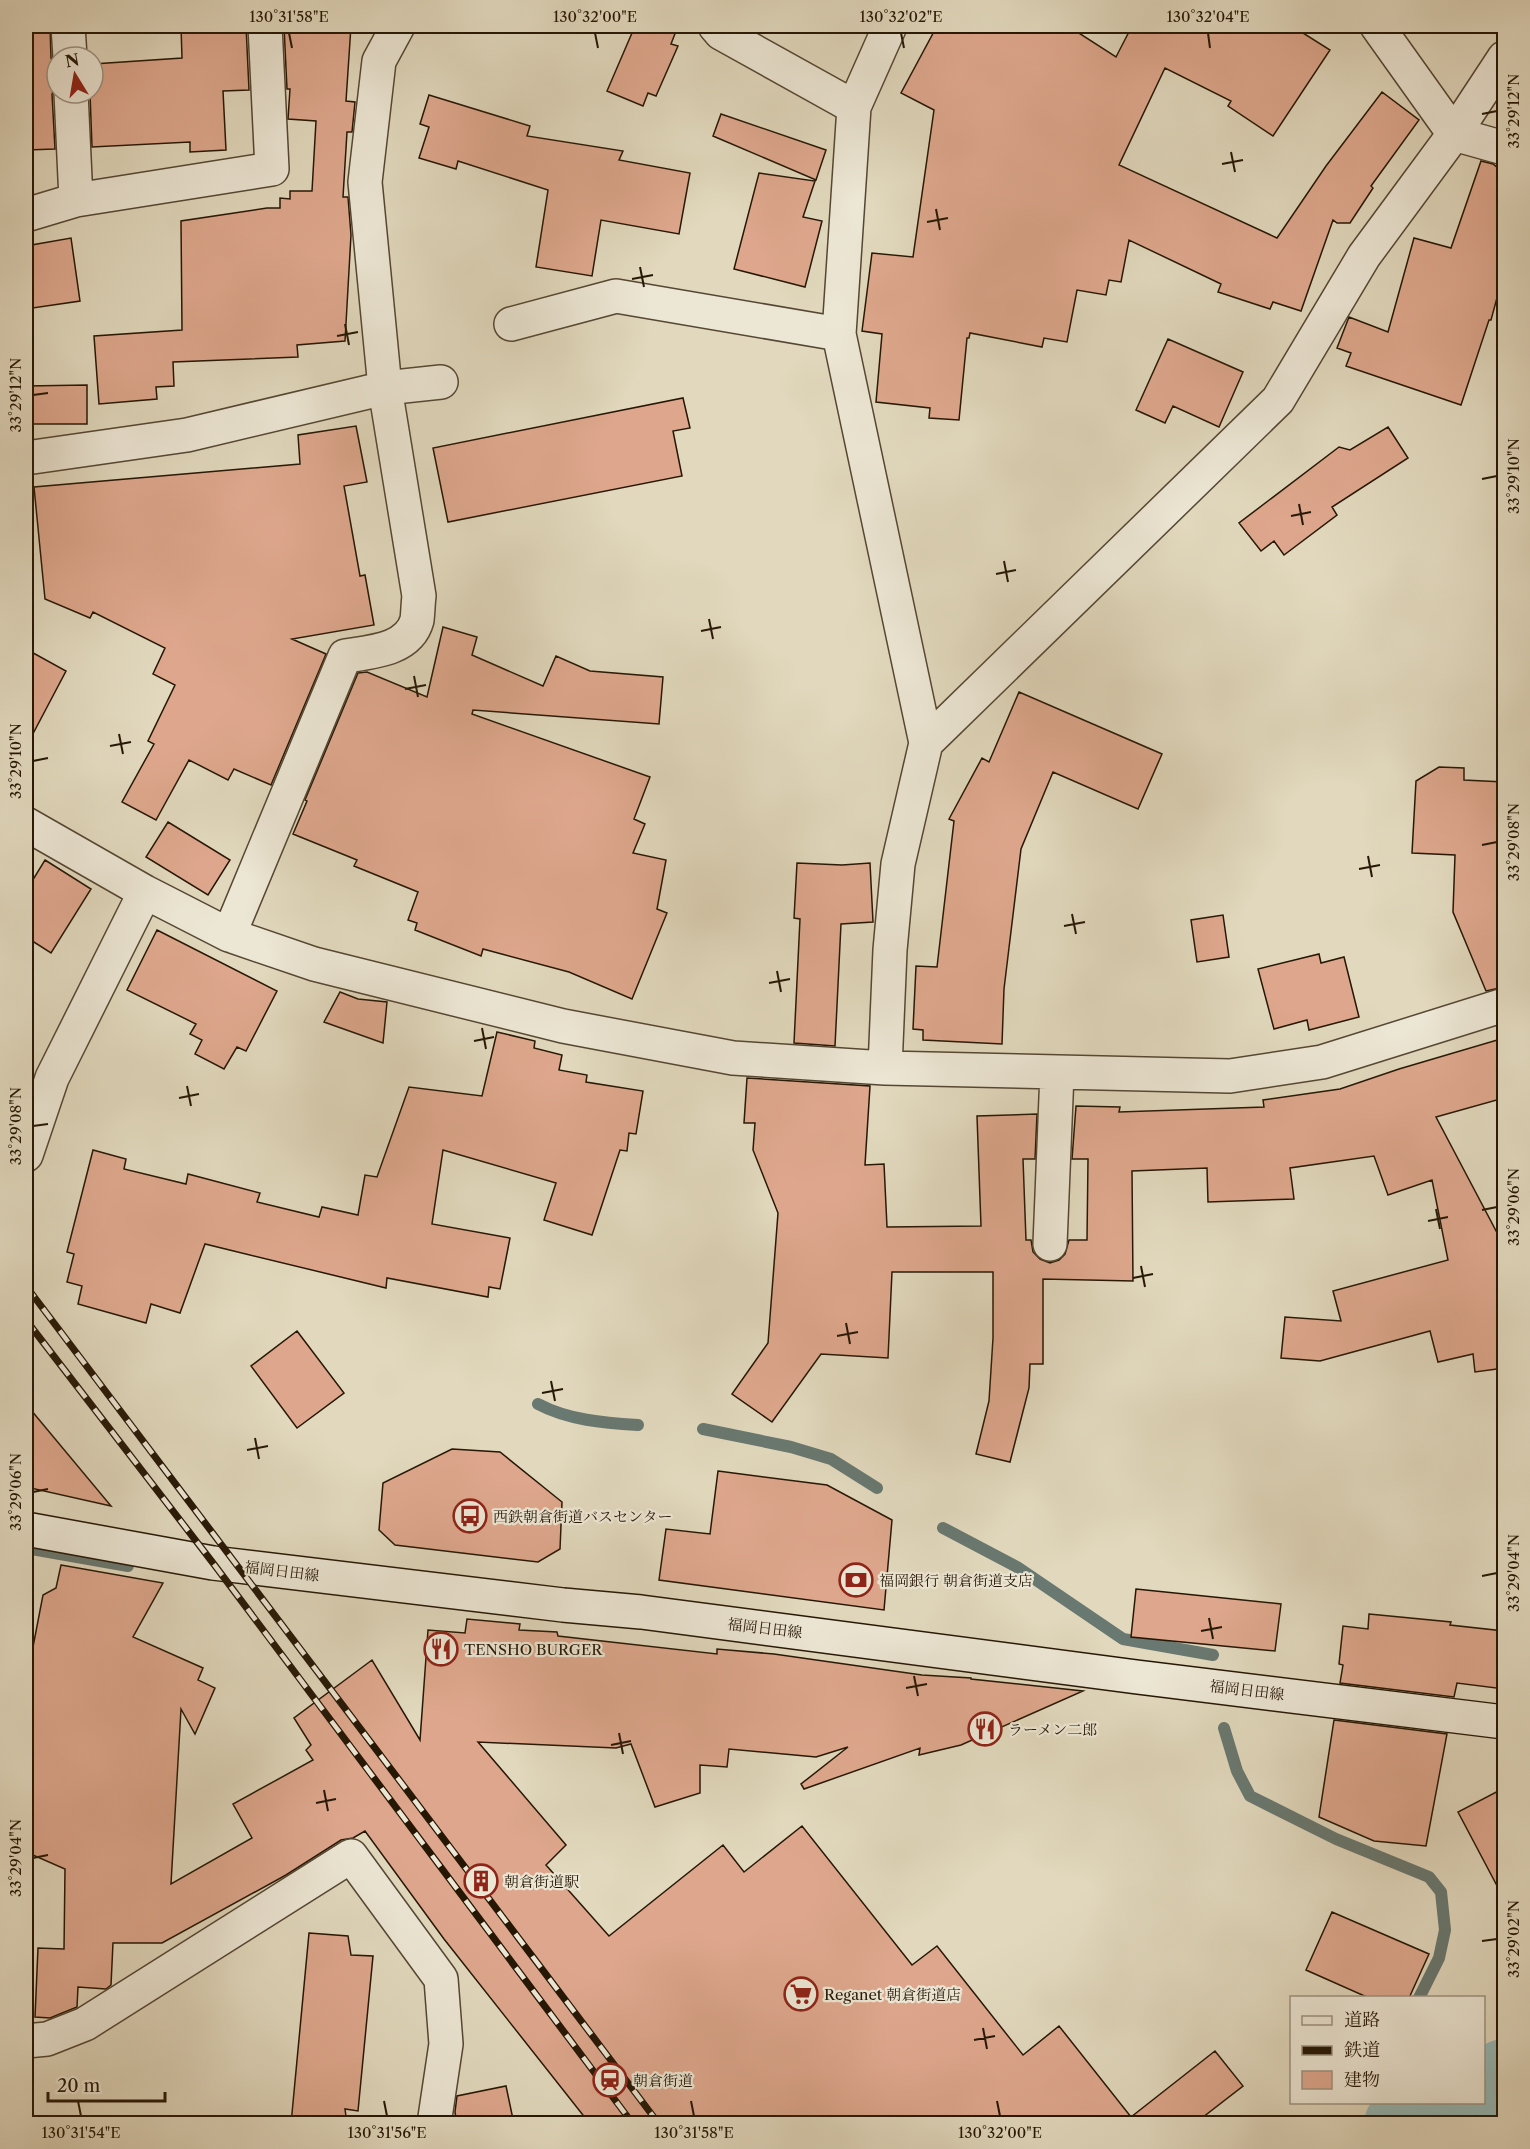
<svg xmlns="http://www.w3.org/2000/svg" width="1530" height="2149" font-family="'Libre Caslon Text','Noto Serif JP',serif">
<style>
.lines{fill:none;stroke-linecap:round;stroke-linejoin:round}
.stream{stroke:#697870;stroke-width:12}
.river{stroke:#95b9b7;stroke-width:70}
.building{fill:#dea78d;stroke:#261705;stroke-width:1.5}
.minor-casing{stroke:#554733;stroke-width:36}
.secondary-casing{stroke:#261705;stroke-width:36}
.minor{stroke:#ece6d4;stroke-width:33}
.secondary{stroke:#ece6d4;stroke-width:33}
.rail-casing{stroke:#261705;stroke-width:7}
.rail{stroke:#ece6d4;stroke-width:4.5;stroke-dasharray:14;stroke-linecap:butt}
.ticks{fill:none;stroke:#261705;stroke-width:2}
.labels{text-anchor:middle;dominant-baseline:central;stroke-width:4.5;stroke-linejoin:round;paint-order:stroke}
.poi-label{font-size:15px;fill:#261705;stroke:#ece6d4;text-anchor:start}
.street-label{font-size:15px;fill:#261705;stroke:#ece6d4}
.neatline{fill:none;stroke:#261705;stroke-width:2}
.ticks-label{font-size:15px;text-anchor:middle;fill:#261705}
</style>
<rect width="100%" height="100%" fill="#e1d8bd"/>
<filter id="stains"><feTurbulence type="fractalNoise" baseFrequency=".00333" numOctaves="4"/><feColorMatrix values="0 0 0 0 .2 0 0 0 0 .09 0 0 0 0 .02 0 0 0 .5 -.17"/></filter>
<radialGradient id="worn" r=".72"><stop offset=".6" stop-color="#630" stop-opacity="0"/><stop offset="1" stop-color="#630" stop-opacity=".3"/></radialGradient>
<g class="lines">
<!-- stream -->
<path class="stream" d="M538 1404C568 1420 604 1423 638 1425
M703 1429 791 1447 831 1459 877 1488
M943 1528 1017 1567 1123 1639 1213 1655
M26 1548 128 1566
M1224 1728 1237 1771 1250 1796 1336 1839 1429 1877 1441 1892 1445 1930 1439 1958 1419 1998
M1484 2066 1501 2075"/>
<!-- river -->
<path class="river" d="M1484 2083 1504 2074
M1399 2124 1443 2102"/>
</g>
<!-- building -->
<path class="building" d="M26 26H50L51 58 57 70V81L52 94 55 149 26 150Z
M181 26H246L249 90 223 91 226 150 190 152V142L92 147 90 93H93V64L182 58Z
M284 26H351L346 101 355 102 352 132H347L343 197H348L351 235 345 341 297 345 298 357 173 362 174 386 156 387 157 399 99 404 94 336 182 330 181 221 267 208H280V198L290 199V191H312L316 121 288 119 290 89H287Z
M635 26H678L671 44 678 46 656 96 648 93 643 106 607 91Z
M937 26H1068L1116 57 1132 26H1292L1330 50 1273 136 1228 106 1231 101 1165 68 1119 165 1277 238 1326 166 1382 92 1419 120 1371 186 1373 188 1350 223H1337L1333 220 1301 311 1273 302 1270 309 1218 292 1221 284 1129 240 1121 282 1109 280 1106 295 1077 290 1067 342 1044 338 1042 347 970 333 969 338H967L959 420 929 418 930 408 876 402 882 334 862 331 872 253 913 257 934 110 901 93Z
M429 95 530 126 527 136 623 151 619 160 690 173 679 234 601 220 592 276 536 267 548 190 458 161 456 169 419 158 429 127 420 124Z
M721 114 826 150 816 180 713 136Z
M1481 161 1493 164 1504 173V272L1491 320H1489L1461 405 1346 366 1351 353 1337 348 1349 317 1388 332 1414 238 1451 248Z
M759 173 815 181 803 217 822 221 805 287 734 269Z
M71 238 80 301 26 309V246Z
M1168 339 1243 372 1219 427 1173 406 1165 423 1136 410Z
M87 385V424H26V386Z
M683 398 690 428 673 431 682 476 448 522 433 448Z
M356 426 367 482 344 486 360 576 365 575 374 625 292 639 326 654 271 785 234 769 228 780 189 760 156 820 122 802 154 744 148 741 175 685 153 674 165 648 93 612 90 618 45 599 34 487 300 464 298 435Z
M1388 427 1408 458 1332 507 1337 515 1284 555 1274 541 1261 551 1239 523 1339 447 1350 450Z
M443 627 477 637 472 655 543 686 556 656 590 671 663 677 659 724 473 710 472 714 650 777 634 819 645 824 633 853 666 860 657 909 667 913 632 999 569 972 483 949 481 956 415 930 417 923 408 920 418 892 354 866 357 860 293 834 307 801 305 800 358 673 367 672 427 697Z
M26 649 66 671 26 747Z
M1019 692 1162 754 1138 809 1053 772 1021 849 1004 989 1002 1044 923 1040V1030L913 1029 916 966 937 967 954 821 949 819 982 758 989 762Z
M1439 767 1464 768V780L1504 782V987L1486 991 1453 912 1455 855 1412 853 1416 781Z
M168 822 230 860 208 895 146 857Z
M45 860 91 889 51 953 26 937V891Z
M797 863 842 865 870 863 873 922 841 924 835 1046 794 1043 800 919 794 918Z
M1223 915 1229 957 1197 962 1191 920Z
M157 930 277 991 246 1051 237 1047 224 1069 195 1054 202 1040 190 1034 196 1024 127 990Z
M1319 954 1321 963 1344 957 1359 1017 1309 1030 1307 1020 1274 1029 1258 969Z
M340 992 358 999 387 1002 383 1043 324 1022Z
M497 1032 535 1041 534 1048 562 1055 559 1070 587 1075 586 1082 643 1091 636 1134 629 1133 627 1151 620 1150 592 1235 544 1220 556 1183 443 1150 432 1224 510 1238 500 1289 489 1287 488 1297 387 1278 386 1288 205 1244 180 1313 151 1304 146 1323 78 1304 82 1286 67 1282 74 1254 67 1252 93 1150 126 1159 124 1169 186 1184 188 1174 260 1193 257 1202 319 1217 322 1207 358 1215 365 1175 377 1177 409 1087 482 1096Z
M1504 1038V1098L1436 1117 1504 1246V1368L1475 1372 1473 1354 1438 1362 1430 1331 1320 1361 1281 1358 1285 1317 1341 1321 1333 1291 1448 1260 1432 1180 1388 1195 1374 1156 1290 1168 1294 1199 1208 1202 1207 1168 1132 1171 1133 1281 1043 1279V1364H1030L1029 1388 1010 1462 976 1454 989 1401 993 1338V1272H892L888 1358 821 1354 772 1422 732 1394 768 1343 778 1213 753 1150 755 1123H744L747 1078 870 1086 865 1165 884 1164 887 1227 981 1226 977 1116 1037 1114 1035 1159H1023L1026 1240H1031L1033 1252 1040 1259 1050 1263 1059 1260 1065 1254 1069 1240H1087L1088 1159H1072L1076 1106 1120 1107 1119 1112 1264 1107 1263 1100 1340 1089 1399 1069Z
M297 1331 344 1393 297 1428 251 1366Z
M26 1404 111 1506 26 1487Z
M452 1449 500 1452 562 1502 560 1549 538 1562 395 1545 379 1530 383 1483Z
M718 1471 827 1485 892 1520 884 1610 659 1580 666 1529 710 1534Z
M61 1565 163 1583 133 1637 203 1668 198 1680 215 1688 195 1734 181 1709 171 1884 252 1838 233 1804 313 1760 306 1750 311 1745 294 1718 372 1660 420 1740 428 1630 465 1633 467 1619 520 1624 519 1630 557 1632 558 1636 717 1654V1649L774 1654 922 1675 971 1678V1679L1083 1691 961 1745 919 1755 920 1748 804 1789 801 1784 848 1747 816 1757 729 1749 727 1767 700 1765V1793L655 1807 631 1744 616 1748 478 1742 566 1845 546 1865 609 1936 723 1845 744 1872 802 1826 912 1965 937 1946 1023 2055 1059 2026 1131 2117 1215 2051 1243 2086 1194 2124H590L444 1939 365 1831 353 1838 341 1840 286 1875 162 1943H113L111 1985 106 1989 78 1987 77 2007 50 2018 35 2017 38 1948 64 1949 65 1869 26 1852V1683L43 1595 56 1588Z
M1136 1589 1281 1604 1275 1651 1131 1637Z
M1369 1614 1451 1622 1450 1625 1504 1631V1689L1457 1683 1454 1697 1340 1683 1343 1665 1339 1664 1343 1626 1368 1629Z
M1334 1720 1447 1734 1426 1846 1374 1841 1319 1817Z
M1504 1788V1899L1458 1812Z
M1332 1912 1429 1954 1409 1998H1369L1306 1970Z
M309 1933 348 1936 351 1955 373 1956 358 2111 345 2109 347 2124H291Z
M506 2086 514 2124H457L455 2112 457 2096Z"/>
<g class="lines">
<defs>
<path id="minor" d="M68 26 70 57
M715 26 721 33 854 107
M1377 26 1454 134 1504 148
M71 93 76 200
M26 215 76 200 272 169 265 26
M511 324 616 296 839 334
M26 458 187 435 385 388 441 382
M926 743 1278 400 1364 256 1454 134 1504 58
M26 824 145 892 229 935 314 964 563 1026 733 1058 885 1068 1230 1076 1322 1062 1504 1005
M229 935 345 656C371 652 409 650 417 620 418 612 418 603 419 596L385 388 365 182 379 61 398 26
M885 1068 890 950 898 864 926 743 839 334 854 107 890 26
M26 1155 52 1078 145 892
M1050 1244 1057 1073
M26 2041 47 2039 85 2024 351 1856 441 1979 446 2044 434 2124"/>
<path id="secondary" d="M26 1529 213 1563 563 1605 641 1612 1137 1677 1504 1722"/>
</defs>
<!-- minor casing -->
<use href="#minor" class="minor-casing"/>
<!-- secondary casing -->
<use href="#secondary" class="secondary-casing"/>
<!-- minor -->
<use href="#minor" class="minor"/>
<!-- secondary -->
<use href="#secondary" class="secondary"/>
<defs>
<path id="rail" d="M26 1286 659 2124
M26 1320 213 1563 633 2124"/>
</defs>
<!-- rail casing -->
<use href="#rail" class="rail-casing"/>
<!-- rail -->
<use href="#rail" class="rail"/>
</g>
<!-- ticks -->
<path class="ticks" d="M289 33 292 48M595 33 598 48M901 33 904 48M1208 33 1210 48M1482 114 1497 111M1231 152 1235 172M1222 164 1243 160M936 209 940 230M927 222 948 218M640 267 644 287M632 279 653 275M345 324 349 345M337 336 358 332M33 395 48 393M1482 479 1497 476M1299 504 1303 525M1291 516 1311 512M1004 561 1008 582M996 574 1016 570M709 619 713 639M701 631 721 627M414 676 418 697M405 689 426 685M119 734 123 754M110 746 131 742M33 761 48 758M1482 845 1497 842M1368 856 1372 877M1359 869 1380 865M1072 914 1076 934M1064 926 1085 922M777 971 781 992M769 983 790 979M482 1028 486 1049M474 1041 494 1037M187 1086 191 1106M179 1098 199 1094M33 1126 48 1124M1436 1209 1440 1229M1482 1210 1497 1207M1428 1221 1448 1217M1141 1266 1145 1287M1133 1278 1153 1274M846 1323 850 1344M837 1336 858 1332M551 1381 555 1401M542 1393 563 1389M255 1438 259 1459M247 1450 268 1446M33 1492 48 1489M1482 1576 1497 1573M1209 1618 1213 1639M1201 1631 1222 1627M914 1676 918 1696M906 1688 927 1684M619 1733 623 1754M611 1745 631 1741M324 1790 328 1811M316 1803 336 1799M33 1858 48 1855M1482 1941 1497 1939M983 2028 987 2049M974 2040 995 2036M78 2101 81 2116M384 2101 387 2116M691 2101 694 2116M997 2101 1000 2116"/>
<!-- icons -->
<defs>
<symbol id="bus-ring" viewBox="-11 -11 22 22"><circle r="9.5" fill="#ece6d4" stroke="#8f2418" stroke-width="1.5"/><path d="M-5-6H5V4H4V6H2V4H-2V6H-4V4H-5ZM-3.5-4V0h7V-4ZM-3.5 1.2v1.5H-2V1.2ZM2 1.2v1.5H3.5V1.2Z" fill="#8f2418"/></symbol>
<symbol id="bank-ring" viewBox="-11 -11 22 22"><circle r="9.5" fill="#ece6d4" stroke="#8f2418" stroke-width="1.5"/><path d="M-6-4H6V4H-6ZM0-2.3a2.3 2.3 0 1 0 0 4.6a2.3 2.3 0 1 0 0-4.6Z" fill="#8f2418"/></symbol>
<symbol id="restaurant-ring" viewBox="-11 -11 22 22"><circle r="9.5" fill="#ece6d4" stroke="#8f2418" stroke-width="1.5"/><path d="M-5-6h1v4h1v-4h1v4h1v-4h1v5L-1.5 .5V6h-2V.5L-5-1ZM5-6V6H3V1.5H1.5Q1.5-4 5-6Z" fill="#8f2418"/></symbol>
<symbol id="building-ring" viewBox="-11 -11 22 22"><circle r="9.5" fill="#ece6d4" stroke="#8f2418" stroke-width="1.5"/><path d="M-4-6H4V6H1V3H-1V6H-4ZM-2.5-4.3h1.7v1.8h-1.7ZM.8-4.3h1.7v1.8H.8ZM-2.5-1h1.7V.8h-1.7ZM.8-1h1.7V.8H.8Z" fill="#8f2418"/></symbol>
<symbol id="supermarket-ring" viewBox="-11 -11 22 22"><circle r="9.5" fill="#ece6d4" stroke="#8f2418" stroke-width="1.5"/><path d="M-6-5.5h2.5l.6 2H6L4.5 2H-2.5L-4.4-4H-6ZM-1.5 3.2a1.3 1.3 0 1 0 .1 0ZM3 3.2a1.3 1.3 0 1 0 .1 0Z" fill="#8f2418"/></symbol>
<symbol id="station-ring" viewBox="-11 -11 22 22"><circle r="9.5" fill="#ece6d4" stroke="#8f2418" stroke-width="1.5"/><path d="M-3-6H3Q5-6 5-4V2Q5 4 3 4L4.5 6H3L1.5 4h-3L-3 6H-4.5L-3 4Q-5 4-5 2V-4Q-5-6-3-6ZM-3.5-4v3h7v-3ZM-3.5 1v1.5H-2V1ZM2 1v1.5H3.5V1Z" fill="#8f2418"/></symbol>
</defs>
<g fill-rule="evenodd">
<use href="#bus-ring" x="451" y="1497" width="38" height="38"/>
<use href="#bank-ring" x="837" y="1561" width="38" height="38"/>
<use href="#restaurant-ring" x="422" y="1630" width="38" height="38"/>
<use href="#restaurant-ring" x="966" y="1710" width="38" height="38"/>
<use href="#building-ring" x="462" y="1862" width="38" height="38"/>
<use href="#supermarket-ring" x="782" y="1975" width="38" height="38"/>
<use href="#station-ring" x="591" y="2061" width="38" height="38"/>
</g>
<g class="labels">
<!-- poi labels -->
<g class="poi-label">
<text x="493" y="1516">西鉄朝倉街道バスセンター</text>
<text x="879" y="1580">福岡銀行 朝倉街道支店</text>
<text x="464" y="1649">TENSHO BURGER</text>
<text x="1008" y="1729">ラーメン二郎</text>
<text x="504" y="1881">朝倉街道駅</text>
<text x="824" y="1994">Reganet 朝倉街道店</text>
<text x="633" y="2080">朝倉街道</text>
</g>
<!-- street labels -->
<g class="street-label">
<text transform="translate(282 1571) rotate(7)">福岡日田線</text>
<text transform="translate(765 1628) rotate(7)">福岡日田線</text>
<text transform="translate(1247 1690) rotate(7)">福岡日田線</text>
</g>
</g>
<!-- margin -->
<rect width="1530" height="2149" fill="none" stroke="#e1d8bd" stroke-width="66"/>
<!-- legend -->
<rect x="1290" y="1996" width="195" height="108" fill="#ece6d4" stroke="#9d9381" stroke-width="1.5"/>
<rect x="1302" y="2016" width="30" height="9" fill="#ece6d4" stroke="#9d9381" stroke-width="1.5"/>
<text x="1344" y="2026" font-size="18" fill="#261705">道路</text>
<rect x="1302" y="2046" width="30" height="9" fill="#261705" stroke="#9d9381" stroke-width="1.5"/>
<text x="1344" y="2056" font-size="18" fill="#261705">鉄道</text>
<rect x="1302" y="2071" width="30" height="18" fill="#dea78d" stroke="#9d9381" stroke-width="1.5"/>
<text x="1344" y="2086" font-size="18" fill="#261705">建物</text>
<!-- north arrow -->
<g transform="translate(75 75) rotate(349)"><circle r="28" fill="#ece6d4" stroke="#9d9381" stroke-width="1.5"/>
<path d="M0-4.5L10 22L0 15L-10 22Z" fill="#8f2418"/>
<text y="-9" font-size="16" font-weight="bold" text-anchor="middle" fill="#261705">N</text>
</g>
<!-- scale -->
<path d="M48 2092v9h117v-9" fill="none" stroke="#261705" stroke-width="3"/>
<text x="57" y="2092" font-size="18" fill="#261705" stroke="#ece6d4" stroke-width="4.5" paint-order="stroke">20 m</text>
<rect x="33" y="33" width="1464" height="2083" class="neatline"/>
<g class="ticks-label">
<text x="289" y="22">130°31'58"E</text>
<text x="595" y="22">130°32'00"E</text>
<text x="901" y="22">130°32'02"E</text>
<text x="1208" y="22">130°32'04"E</text>
<text transform="translate(1514 111) rotate(-90)" y="5">33°29'12"N</text>
<text transform="translate(16 395) rotate(-90)" y="5">33°29'12"N</text>
<text transform="translate(1514 476) rotate(-90)" y="5">33°29'10"N</text>
<text transform="translate(16 761) rotate(-90)" y="5">33°29'10"N</text>
<text transform="translate(1514 842) rotate(-90)" y="5">33°29'08"N</text>
<text transform="translate(16 1126) rotate(-90)" y="5">33°29'08"N</text>
<text transform="translate(1514 1207) rotate(-90)" y="5">33°29'06"N</text>
<text transform="translate(16 1492) rotate(-90)" y="5">33°29'06"N</text>
<text transform="translate(1514 1573) rotate(-90)" y="5">33°29'04"N</text>
<text transform="translate(16 1858) rotate(-90)" y="5">33°29'04"N</text>
<text transform="translate(1514 1939) rotate(-90)" y="5">33°29'02"N</text>
<text x="81" y="2138">130°31'54"E</text>
<text x="387" y="2138">130°31'56"E</text>
<text x="694" y="2138">130°31'58"E</text>
<text x="1000" y="2138">130°32'00"E</text>
</g>
<rect width="100%" height="100%" filter="url(#stains)"/>
<rect width="100%" height="100%" fill="url(#worn)"/>
</svg>
